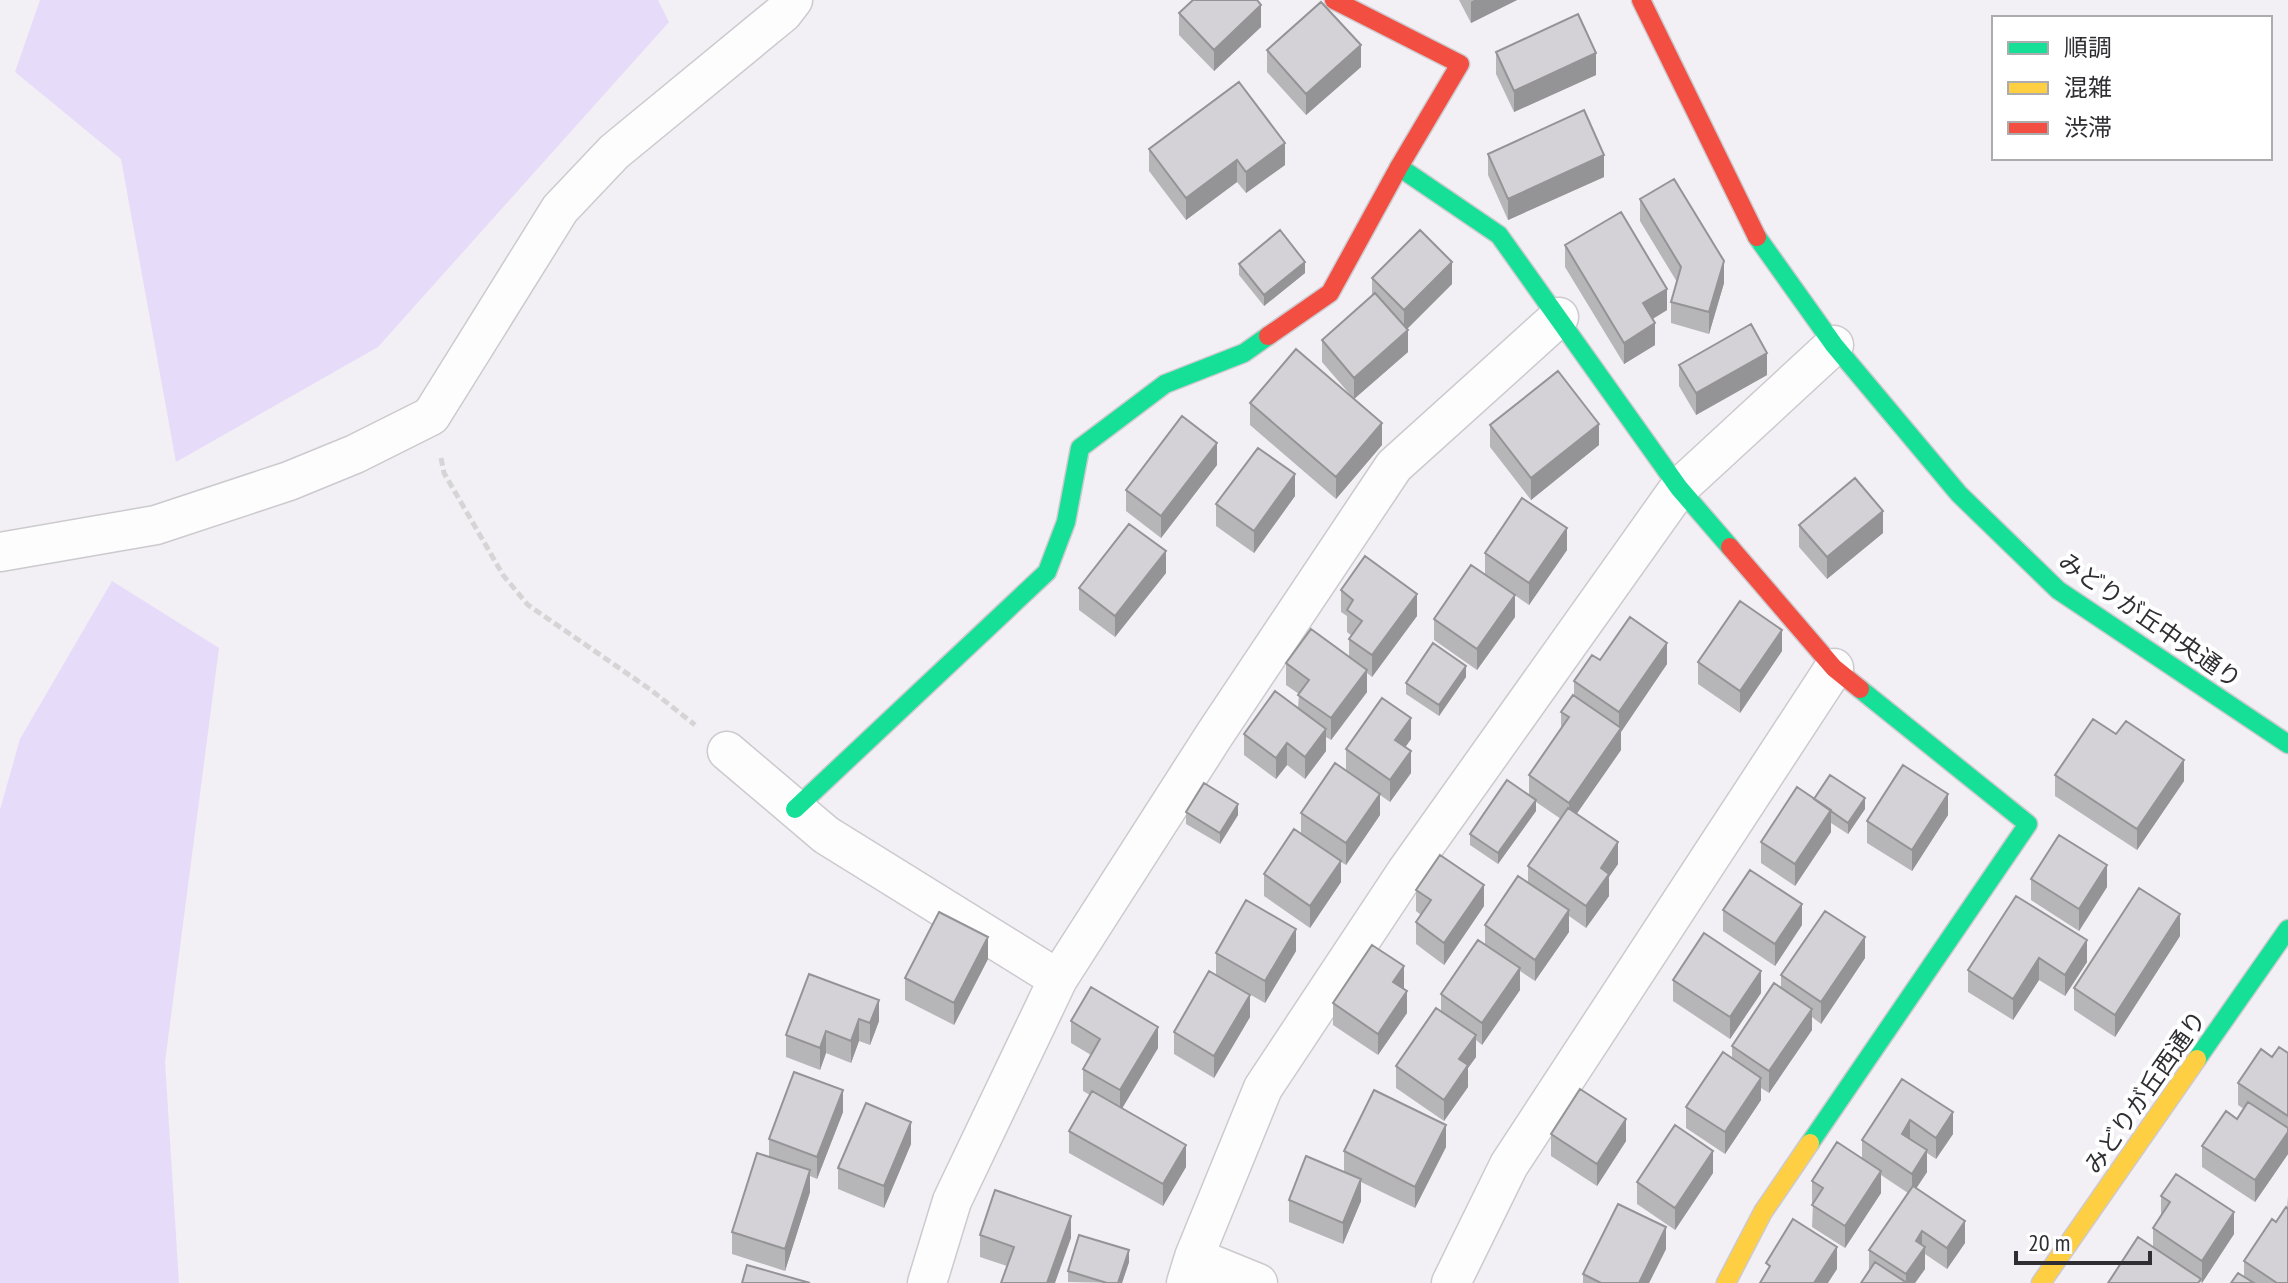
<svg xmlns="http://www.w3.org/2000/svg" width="2288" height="1283" font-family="'PT Sans Narrow','Noto Sans JP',sans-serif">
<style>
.green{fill:#e7dbfa}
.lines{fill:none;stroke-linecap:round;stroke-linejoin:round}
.street-casing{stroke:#cccace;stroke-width:41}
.fast-casing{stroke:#cccace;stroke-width:21}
.slow-casing{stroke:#cccace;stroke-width:21}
.jam-casing{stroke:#cccace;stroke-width:21}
.path{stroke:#d5d5d6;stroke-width:5;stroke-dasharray:8 4;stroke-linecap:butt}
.street{stroke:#fdfdfe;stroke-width:38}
.fast{stroke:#16e098;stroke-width:18}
.slow{stroke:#ffcf43;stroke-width:18}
.jam{stroke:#f24e42;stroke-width:18}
.wall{fill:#b6b5b8}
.shaded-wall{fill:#949396}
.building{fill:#d4d2d6;stroke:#949396;stroke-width:2}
.labels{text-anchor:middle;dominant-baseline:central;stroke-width:8;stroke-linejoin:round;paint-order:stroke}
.street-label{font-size:24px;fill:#2f2e32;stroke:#fff}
</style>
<rect width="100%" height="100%" fill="#f2eff5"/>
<!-- green -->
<path class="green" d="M40 0H658L669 22 378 347 176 462 121 159 15 72Z
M112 581 219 648 165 1062 179 1283H0V810L20 739Z"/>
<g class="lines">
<defs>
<path id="street" d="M0 552 156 525 289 481 355 454 431 416 560 209 614 152 783 13 793 0
M727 751 826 835 1058 979
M1194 1257 1258 1283
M927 1283 952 1201 1058 979 1215 734 1394 466 1559 317
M1186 1283 1194 1257 1263 1088 1406 872 1679 488 1834 345
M1451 1283 1509 1165 1834 668"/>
<path id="fast" d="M1399 167 1499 235 1679 488 1730 547
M1757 237 1834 345 1959 494 2058 590 2288 744
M795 809 1047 572 1066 522 1080 448 1165 384 1244 353 1268 336
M2197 1059 2288 929
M1810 1143 2028 824 1860 689"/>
<path id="slow" d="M1726 1283 1763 1212 1810 1143
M2041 1283 2197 1059"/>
<path id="jam" d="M1641 0 1757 237
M1268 336 1330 293 1399 167 1460 64 1334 0
M1730 547 1834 668 1860 689"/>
</defs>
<!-- street casing -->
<use href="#street" class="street-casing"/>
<!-- fast casing -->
<use href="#fast" class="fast-casing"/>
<!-- slow casing -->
<use href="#slow" class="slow-casing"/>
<!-- jam casing -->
<use href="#jam" class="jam-casing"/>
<!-- path -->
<path class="path" d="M441 458 444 473 503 575 528 605 651 690 695 725"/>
<!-- street -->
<use href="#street" class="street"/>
<!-- fast -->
<use href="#fast" class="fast"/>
<!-- slow -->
<use href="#slow" class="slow"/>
<!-- jam -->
<use href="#jam" class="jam"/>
</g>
<!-- wall -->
<path class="wall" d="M1459 0H1517L1471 23Z
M1179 13 1261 27 1214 71 1179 35Z
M1267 50 1361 67 1306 115 1267 72Z
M1496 52 1596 75 1514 112 1496 74Z
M1149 149 1285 165 1246 193 1237 182 1186 220 1149 171Z
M1488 154 1604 177 1508 220 1488 175Z
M1640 199 1724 283 1709 334 1671 323V302L1677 282 1640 221Z
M1565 245 1667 310 1652 319 1655 345 1624 364 1565 267Z
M1239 264 1305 273 1264 306 1239 275Z
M1372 278 1452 284 1407 329 1408 352 1354 399 1382 445 1336 499 1250 425V403L1353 398 1322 362V340L1372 296Z
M1679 365 1767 375 1696 415 1679 386Z
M1490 425 1599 445 1531 500 1490 447Z
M1217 465 1161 538 1126 511V490Z
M1295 496 1254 553 1216 526V504Z
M1799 525 1883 533 1827 579 1799 547Z
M1567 550 1529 605 1506 589 1515 617 1477 670 1434 640V619L1485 574V553Z
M1166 573 1115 637 1079 610V588Z
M1341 590 1417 616 1372 677 1367 673V692L1331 740 1326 737V751L1305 779 1287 765 1276 779 1244 755V734L1298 708 1299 694 1286 685V663L1349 658V639L1352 636 1347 632V616L1341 612Z
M1782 651 1740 713 1698 684V662Z
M1600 660 1667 664 1621 732V750L1576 814 1618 864 1609 877V896L1586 928 1569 916V932L1535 981 1520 971V990L1482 1045 1476 1040V1057L1468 1068V1087L1444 1121 1396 1088V1066L1441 1011V994L1485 944V925L1528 883V866L1561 819 1536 802V811L1498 864 1470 845V834L1529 795V775L1561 729V712L1574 696V681Z
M1466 677 1439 716 1406 694V683Z
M1411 739 1405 747 1411 773 1390 802 1380 795V815L1346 865 1341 862V882L1310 928 1264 896V874L1301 833V813L1346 770V749Z
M2055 775 2184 781 2137 850 2055 796Z
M1814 799 1865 809 1848 834 1831 823V832L1795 886 1761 863V842Z
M1186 812 1238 815 1220 844 1186 824Z
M1948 815 1912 871 1867 843V821Z
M2031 879 2107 887 2079 931 2031 900Z
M1416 890 1484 906 1444 965 1416 944V922L1421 915 1416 911Z
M2016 896 2087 962 2065 996 2039 980 2013 1020 1968 992V970Z
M1723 910 1802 925 1775 966 1723 931Z
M2180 936 2115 1037 2074 1010V988Z
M1296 951 1265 1003 1216 975V953Z
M1865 958 1821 1024 1812 1017V1030L1769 1093 1761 1088V1100L1725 1154 1686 1128V1107L1732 1058V1046L1781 988V975Z
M988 959 954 1025 905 1000V978Z
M809 974 879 1021 870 1045 859 1041 851 1063 826 1053 820 1070 786 1057V1035Z
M1673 980 1761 993 1730 1039 1673 1001Z
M1404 988 1407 1013 1378 1055 1333 1025V1003Z
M1250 1017 1214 1078 1174 1054V1032Z
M1071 1021 1158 1048 1122 1108 1186 1167 1163 1206 1069 1153V1131L1090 1095 1083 1091V1069L1091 1055 1071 1043Z
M2288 1053V1154L2255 1202 2202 1167V1146L2237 1119 2244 1109 2238 1105V1083L2272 1057Z
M1902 1079 1953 1134 1936 1159 1927 1153V1172L1916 1188 1965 1243 1947 1269 1925 1254V1269L1915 1283H1861L1869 1270V1250L1908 1193 1881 1175V1193L1845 1248 1812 1227 1813 1204 1812 1203V1181L1862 1158V1140Z
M843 1112 817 1179 810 1176V1192L785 1271 732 1254V1232L769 1157V1139Z
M1551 1134 1626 1141 1597 1186 1551 1156Z
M911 1144 884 1208 838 1189V1168Z
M1446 1147 1415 1208 1361 1182V1201L1343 1244 1289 1222V1200L1344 1172V1151Z
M1713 1173 1675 1230 1637 1204V1182Z
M2161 1196 2234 1234 2202 1283 2153 1247V1228L2161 1215Z
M2288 1196V1283H2231L2244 1277V1261L2287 1208Z
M980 1235 1071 1238 1007 1266 980 1257Z
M1666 1249 1649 1283H1583V1274Z
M1129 1262 1122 1283 1068 1282V1271Z"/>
<!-- shaded-wall -->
<path class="shaded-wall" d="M1474 0H1517L1471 23V2Z
M1261 5V27L1214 71V50Z
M1361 45V67L1306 115V94Z
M1596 53V75L1514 112V91Z
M1285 143V165L1246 193V172Z
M1604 155V177L1508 220V199Z
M1237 160V182L1186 220V198Z
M1724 261V283L1709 334V312Z
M1305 262V273L1264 306V295Z
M1452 262V284L1404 332V310Z
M1667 289V310L1643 325V303Z
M1655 323V345L1624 364V343Z
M1408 330V352L1354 399V378Z
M1767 353V375L1696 415V393Z
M1382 423V445L1336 499V477Z
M1599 424V445L1531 500V478Z
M1217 443V465L1161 538V516Z
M1295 474V496L1254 553V531Z
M1883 511V533L1827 579V557Z
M1567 528V550L1529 605V583Z
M1166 551V573L1115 637V616Z
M1417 594V616L1372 677V655Z
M1515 595V617L1477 670V649Z
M1782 630V651L1740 713V691Z
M1667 643V664L1621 732V750L1569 825V803L1619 731V712Z
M1466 666V677L1439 716V705Z
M1367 670V692L1331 740V718Z
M1411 718V739L1395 762V740Z
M1326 729V751L1305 779V757Z
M1287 743V765L1276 779V758Z
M1411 751V773L1390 802V780Z
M2184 760V781L2137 850V829Z
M1380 794V815L1346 865V843Z
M1948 794V815L1912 871V850Z
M1865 798V809L1848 834V823Z
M1536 800V811L1498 864V853Z
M1238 804V815L1220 844V833Z
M1831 810V832L1795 886V864Z
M1618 842V864L1609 877V896L1586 928V906L1601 868Z
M1341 861V882L1310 928V906Z
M2107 865V887L2079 931V909Z
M1484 885V906L1444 965V943Z
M1802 904V925L1775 966V944Z
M1569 910V932L1535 981V960Z
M2180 914V936L2115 1037V1015Z
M1296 929V951L1265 1003V981Z
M988 937V959L954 1025V1003Z
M1865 937V958L1821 1024V1002Z
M2087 940V962L2065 996V975Z
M2039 958V980L2013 1020V999Z
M1404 966V988L1393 1003V982Z
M1520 968V990L1482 1045V1023Z
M1761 971V993L1730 1039V1017Z
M1407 991V1013L1378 1055V1034Z
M1250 995V1017L1214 1078V1056Z
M879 1000V1021L870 1045V1023Z
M1812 1009V1030L1769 1093V1071Z
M859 1019V1041L851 1063V1041Z
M1158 1027V1048L1120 1112V1090Z
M826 1031V1053L820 1070V1048Z
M1476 1035V1057L1468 1068V1087L1444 1121V1100L1459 1059Z
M1761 1078V1100L1725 1154V1132Z
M843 1090V1112L817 1179V1157Z
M1953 1112V1134L1936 1159V1138Z
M1626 1119V1141L1597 1186V1164Z
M1910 1120V1142L1902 1134Z
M911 1122V1144L884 1208V1186Z
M1446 1125V1147L1415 1208V1187Z
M2288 1132V1154L2255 1202V1180Z
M1186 1145V1167L1163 1206V1184Z
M1927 1150V1172L1912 1195V1174Z
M1713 1151V1173L1675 1230V1208Z
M810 1170V1192L785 1271V1249Z
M1881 1171V1193L1845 1248V1226Z
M1361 1179V1201L1343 1244V1223Z
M2234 1212V1234L2202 1283V1261Z
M1071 1216V1238L1055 1283H1047Z
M1965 1221V1243L1947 1269V1248Z
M1666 1227V1249L1649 1283H1639Z
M1922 1231V1250L1925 1247V1269L1915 1283H1906V1274L1916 1241Z
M1837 1247V1269L1828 1283H1814Z
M1129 1250V1262L1122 1283H1118Z"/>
<!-- building -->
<path class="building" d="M1193 0H1257L1261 5 1214 50 1179 13Z
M1321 2 1361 45 1306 94 1267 50Z
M1578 14 1596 53 1514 91 1496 52Z
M1239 82 1285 143 1246 172 1237 160 1186 198 1149 149Z
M1584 110 1604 155 1508 199 1488 154Z
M1674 179 1724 261 1709 312 1671 302 1681 267 1640 199Z
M1621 212 1667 289 1643 303 1655 323 1624 343 1565 245Z
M1280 230 1305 262 1264 295 1239 264Z
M1420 230 1452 262 1404 310 1372 278Z
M1375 293 1408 330 1354 378 1322 340Z
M1751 324 1767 353 1696 393 1679 365Z
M1296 349 1382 423 1336 477 1250 403Z
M1558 371 1599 424 1531 478 1490 425Z
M1182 416 1217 443 1161 516 1126 490Z
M1258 448 1295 474 1254 531 1216 504Z
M1855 478 1883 511 1827 557 1799 525Z
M1522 498 1567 528 1529 583 1485 553Z
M1129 524 1166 551 1115 616 1079 588Z
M1365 556 1417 594 1372 655 1349 639 1362 621 1347 610 1353 600 1341 590Z
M1471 565 1515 595 1477 649 1434 619Z
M1740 601 1782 630 1740 691 1698 662Z
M1630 617 1667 643 1619 712 1574 681 1592 655 1600 660Z
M1311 629 1367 670 1331 718 1298 695 1309 680 1286 663Z
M1433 643 1466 666 1439 705 1406 683Z
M1275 691 1326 729 1305 757 1287 743 1276 758 1244 734Z
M1573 695 1621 728 1569 803 1529 775 1569 717 1561 712Z
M1382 698 1411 718 1395 740 1411 751 1390 780 1346 749Z
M2093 719 2116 734 2126 721 2184 760 2137 829 2055 775Z
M1335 763 1380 794 1346 843 1301 813Z
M1903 765 1948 794 1912 850 1867 821Z
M1830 775 1865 798 1848 823 1814 799Z
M1507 780 1536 800 1498 853 1470 834Z
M1204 783 1238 804 1220 833 1186 812Z
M1797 787 1831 810 1795 864 1761 842Z
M1568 808 1618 842 1601 868 1609 874 1586 906 1528 866Z
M1294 829 1341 861 1310 906 1264 874Z
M2059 835 2107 865 2079 909 2031 879Z
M1440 855 1484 885 1444 943 1416 922 1431 900 1416 890Z
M1750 870 1802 904 1775 944 1723 910Z
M1518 876 1569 910 1535 960 1485 925Z
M2139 888 2180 914 2115 1015 2074 988Z
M2016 896 2087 940 2065 975 2039 958 2013 999 1968 970Z
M1246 900 1296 929 1265 981 1216 953Z
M1825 911 1865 937 1821 1002 1781 975Z
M939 912 988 937 954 1003 905 978Z
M1704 933 1761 971 1730 1017 1673 980Z
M1478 940 1520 968 1482 1023 1441 994Z
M1372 945 1404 966 1393 982 1407 991 1378 1034 1333 1003Z
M1209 971 1250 995 1214 1056 1174 1032Z
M809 974 879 1000 870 1023 859 1019 851 1041 826 1031 820 1048 786 1035Z
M1774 983 1812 1009 1769 1071 1732 1046Z
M1091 987 1158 1027 1120 1090 1083 1069 1100 1039 1071 1021Z
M1436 1008 1476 1035 1459 1059 1468 1065 1444 1100 1396 1066Z
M2279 1047 2288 1053V1116L2238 1083 2261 1049 2272 1057Z
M1723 1052 1761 1078 1725 1132 1686 1107Z
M794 1072 843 1090 817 1157 769 1139Z
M1902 1079 1953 1112 1936 1138 1910 1120 1902 1134 1927 1150 1912 1174 1862 1140Z
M1580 1089 1626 1119 1597 1164 1551 1134Z
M1374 1090 1446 1125 1415 1187 1344 1151Z
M1092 1091 1186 1145 1163 1184 1069 1131Z
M2248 1102 2288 1128V1132L2255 1180 2202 1146 2226 1111 2237 1119Z
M866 1103 911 1122 884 1186 838 1168Z
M1675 1125 1713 1151 1675 1208 1637 1182Z
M1837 1142 1881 1171 1845 1226 1812 1205 1823 1188 1812 1181Z
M757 1153 810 1170 785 1249 732 1232Z
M1306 1156 1361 1179 1343 1223 1289 1200Z
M2176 1174 2234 1212 2202 1261 2153 1228 2170 1202 2161 1196Z
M1913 1186 1965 1221 1947 1248 1922 1231 1916 1241 1925 1247 1906 1274 1869 1250Z
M995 1190 1071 1216 1047 1283H1001L1014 1247 980 1235Z
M1618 1204 1666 1227 1639 1283H1601L1583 1274Z
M2286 1207 2288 1209V1283H2277L2244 1261 2272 1219 2276 1222Z
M1793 1219 1837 1247 1814 1283H1760L1770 1266 1766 1263Z
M1079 1235 1129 1250 1118 1283H1107L1068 1271Z
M2138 1237 2201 1279 2198 1283H2108Z
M1875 1262 1907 1283H1861Z
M747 1265 810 1283H742Z
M2238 1273 2254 1283H2231Z"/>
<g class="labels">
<!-- street labels -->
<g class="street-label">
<text transform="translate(2150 620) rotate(35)">みどりが丘中央通り</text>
<text transform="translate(2145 1092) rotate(-55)">みどりが丘西通り</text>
</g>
</g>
<!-- legend -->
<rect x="1992" y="16" width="280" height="144" fill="#ffffff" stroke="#acabad" stroke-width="2"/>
<rect x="2008" y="42" width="40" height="12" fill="#16e098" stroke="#acabad" stroke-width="2"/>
<text x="2064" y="56" font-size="24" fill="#2f2e32">順調</text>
<rect x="2008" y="82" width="40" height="12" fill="#ffcf43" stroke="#acabad" stroke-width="2"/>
<text x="2064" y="96" font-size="24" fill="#2f2e32">混雑</text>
<rect x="2008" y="122" width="40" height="12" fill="#f24e42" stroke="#acabad" stroke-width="2"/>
<text x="2064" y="136" font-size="24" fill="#2f2e32">渋滞</text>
<!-- scale -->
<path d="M2016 1251v12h134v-12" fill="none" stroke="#2f2e32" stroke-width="4"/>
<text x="2028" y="1251" font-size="24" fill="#2f2e32" stroke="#ffffff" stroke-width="6" paint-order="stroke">20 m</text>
</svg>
